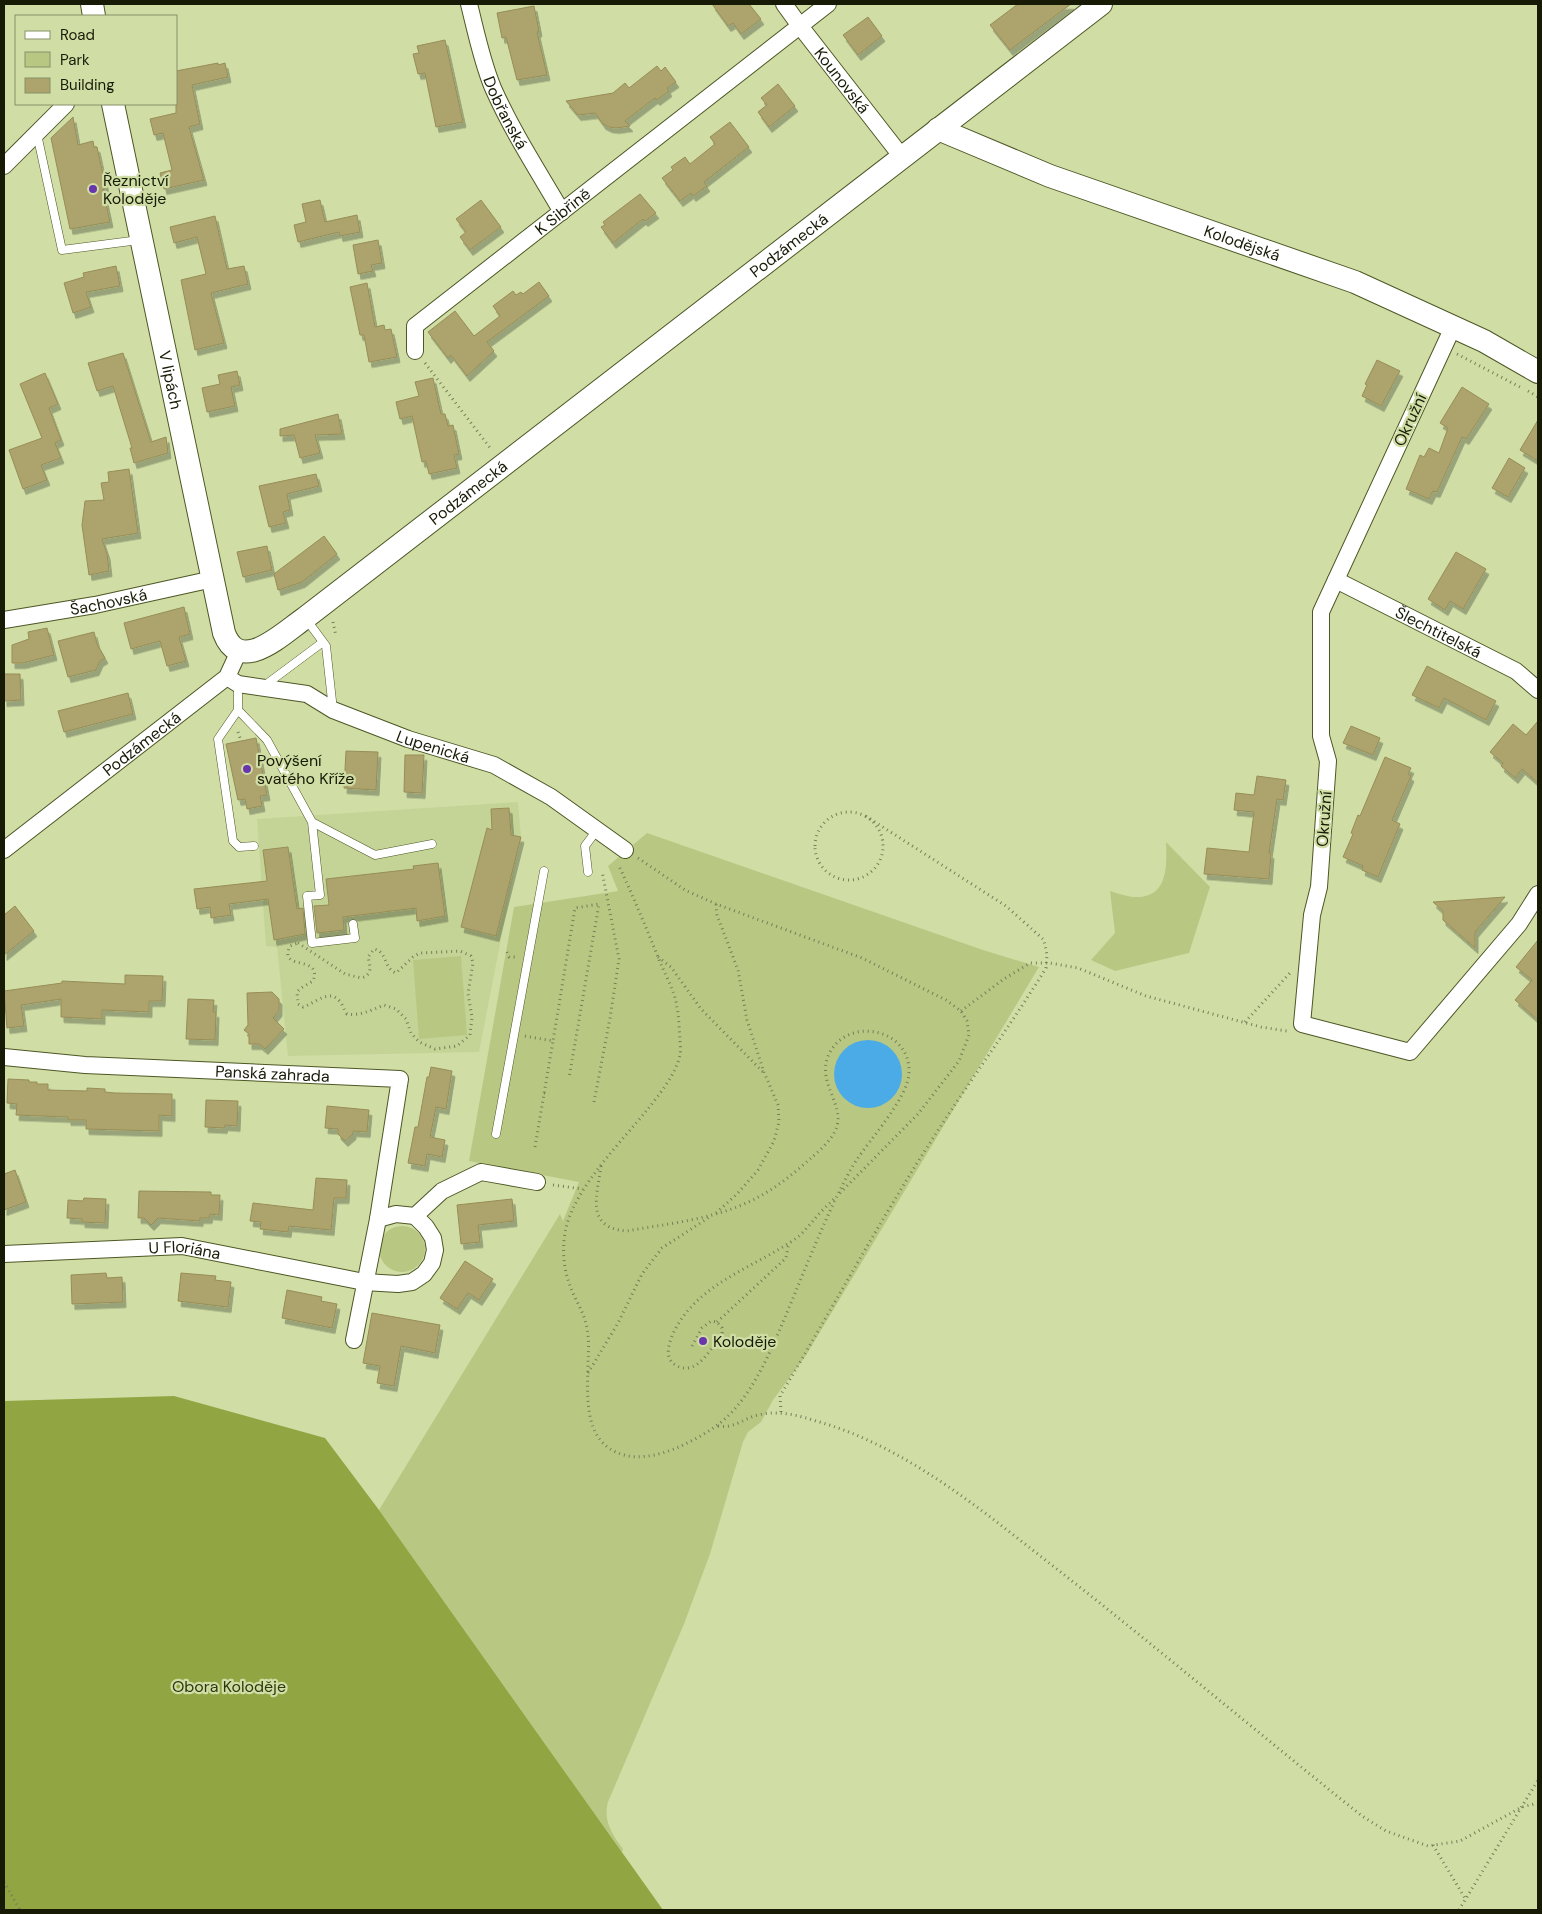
<svg xmlns="http://www.w3.org/2000/svg" width="1542" height="1914" font-family="'DM Sans',sans-serif">
<style>
.built{fill:#c4d496}
.green{fill:#b8c883}
.forest{fill:#91a543}
.water{fill:#4babe7}
.building{fill:#ada36c;stroke:#978d57;filter:url(#shadow)}
.lines{fill:none;stroke-linecap:round;stroke-linejoin:round}
.lane-casing{stroke:#4c5724;stroke-width:9}
.street-casing{stroke:#4c5724;stroke-width:18}
.secondary-casing{stroke:#4c5724;stroke-width:24}
.path{stroke:#757f58;stroke-width:3;stroke-dasharray:1 4;stroke-linecap:butt}
.lane{stroke:#fff;stroke-width:8}
.street{stroke:#fff;stroke-width:16}
.secondary{stroke:#fff;stroke-width:22}
.poi-dot{fill:#6935ac;stroke:#d0dea6;stroke-width:2}
.labels{text-anchor:middle;dominant-baseline:central;stroke-width:4.5;stroke-linejoin:round;paint-order:stroke}
.street-label{font-size:16px;fill:#171b06;stroke:#d0dea6}
.poi-label{font-size:16px;fill:#171b06;stroke:#d0dea6;text-anchor:start}
.park-label{font-size:16px;fill:#2f370e;stroke:#d0dea6}
</style>
<defs>
<filter id="shadow"><feDropShadow dx="3" dy="5.5" stdDeviation="0" flood-color="#0004"/></filter>
</defs>
<rect width="100%" height="100%" fill="#d0dea6"/>
<!-- built -->
<path class="built" d="M518 802 521 837 479 1052 288 1056 277 947 266 946 257 819Z"/>
<!-- green -->
<path class="green" d="M647 833 983 950 1039 967 805 1357 773 1400 761 1422 748 1432 743 1442 710 1554 684 1624 608 1802C603 1821 612 1834 623 1849L622 1852 379 1510 560 1214 563 1221 579 1182 469 1161 514 907 618 891 608 866Z
M1166 842 1210 887 1189 953 1115 971 1091 960 1115 933 1110 891C1117 893 1126 896 1133 897 1168 899 1167 867 1166 842Z
M461 956 467 1035 419 1039 413 960Z
M379 1249a23 23 0 1 1 46 0a23 23 0 1 1-46 0Z"/>
<!-- forest -->
<path class="forest" d="M174 1396 325 1438 379 1510 663 1910H4V1401Z"/>
<!-- water -->
<path class="water" d="M834 1074a34 34 0 1 1 68 0a34 34 0 1 1-68 0Z"/>
<!-- building -->
<path class="building" d="M712 4H749L761 19 741 34 733 23 728 26Z
M1018 4H1071L1010 50 990 25Z
M534 6 539 31 537 32 547 75 517 80 506 37 502 38 497 13Z
M868 17 882 36 858 55 843 35Z
M445 40 463 122 436 127 425 73 418 74 413 54 419 53 417 46Z
M218 63V65L225 63 228 77 192 85 200 124 189 127 204 180 164 189 160 173 172 170 163 133 154 135 150 119 176 113V71Z
M657 66 661 71 665 67 676 82 667 88 669 91 657 100 655 98 625 121 630 126 616 128 609 127 603 124 595 113 578 115 566 101 613 93 625 83 629 88Z
M778 84 795 106 769 127 758 112 767 105 761 98Z
M73 117 78 145 93 141 94 147H97L106 188 103 189 110 222 70 229 51 138Z
M730 122 749 147 704 182 707 186 693 196 691 193 680 201 662 178 673 170 671 167 685 157 690 164 715 144 710 137Z
M640 194 656 213 645 221 643 219 613 243 601 227 605 225 603 222Z
M320 200 325 222 357 215 360 232 340 236 339 232 298 242 294 225 306 222 302 204Z
M481 200 501 227 470 250 460 237 466 232 456 219Z
M215 216 227 269 244 266 248 284 211 293 224 343 195 350 181 280 206 274 197 237 174 243 170 227Z
M378 240 382 263 371 265 373 271 358 274 353 245Z
M116 266 120 286 86 292 91 307 73 313 64 283 84 277 83 273Z
M539 282 549 296 487 342 494 351 467 376 451 355 448 358 428 332 455 311 474 336 500 316 493 306 513 291 516 295 521 292 523 294Z
M367 283 375 327 384 325 385 330 391 329 397 357 369 362 364 335H360L350 287Z
M123 353 151 442 166 437 168 453 134 463 130 448H132L113 386 97 391 88 363Z
M1377 360 1400 371 1381 406 1362 396 1367 385 1365 384Z
M237 371 240 385 231 387 235 406 207 412 202 388 220 384 218 375Z
M45 373 58 404 49 408 61 440 55 443 61 458 41 465 47 480 23 489 9 450 42 438 20 384Z
M433 378 441 414H445L448 426 453 425 459 454 454 455 457 468 429 474 426 461 422 462 412 416 400 419 396 402 419 396 415 382Z
M1462 387 1489 404 1466 439 1462 437 1437 492 1433 491 1429 499 1406 489 1420 455 1424 457 1429 448 1439 453 1448 428 1440 423Z
M338 414 342 434 315 435 320 453 300 458 294 435 280 436V429Z
M1538 420V461L1520 450Z
M1509 458 1525 468 1508 497 1492 488Z
M129 469 138 533 102 539 107 554 109 571 89 575 82 525 85 501 104 500 101 483 109 482 108 472Z
M316 474 319 486 287 494 290 510 283 512 286 523 269 527 259 486Z
M324 536 337 554 302 582 278 590 274 574Z
M267 546 272 570 243 577 237 552Z
M1456 552 1486 569 1463 609 1450 601 1445 610 1428 599Z
M184 607 190 634 179 637 186 661 167 666 160 641 131 649 124 623Z
M47 628 54 655 23 663H12V645L29 639 28 632Z
M94 632 97 644 105 658 100 661 96 670 68 677 58 641Z
M1427 666 1496 701 1486 720 1444 698 1439 708 1412 695Z
M4 674H20L21 700 4 701Z
M128 693 133 714 64 732 58 711Z
M1538 721V783L1522 769 1515 778 1501 766 1503 763 1490 752 1513 724 1526 735Z
M1351 726 1380 738 1373 755 1343 743Z
M256 738 267 795 260 796 262 806 247 809 245 799 238 800 226 744Z
M346 751 378 752 376 790 344 788Z
M405 755H424L422 793 404 792Z
M1385 757 1411 768 1408 774 1411 776 1392 820 1400 824 1378 877 1362 870 1363 866 1343 857 1353 834 1351 833 1358 815 1360 816Z
M1257 776 1286 780 1283 800 1277 799 1269 853H1271L1269 879 1204 874 1207 848 1249 852 1254 812 1234 810 1236 793 1254 795Z
M509 808 511 835 521 837 496 936 461 927 487 828 492 830 491 809Z
M288 847 297 909 303 908 305 934 274 940 268 899 229 904 231 915 211 918 210 907 197 909 194 889 267 881 263 850Z
M438 863 445 916 417 921 416 908 343 917 344 930 317 933 314 906 329 905 326 879 414 869 413 866Z
M1505 897 1475 932V948L1443 920V911L1433 902Z
M15 906 34 931 4 955V915Z
M1538 940V1020L1515 1000 1532 980 1516 967Z
M125 975 163 976 162 1001H149V1012L102 1010V1019L61 1017V999L21 1005 24 1026 7 1028 4 991 62 983V981L125 984Z
M272 992 279 999V1011L273 1018 284 1029 265 1049 259 1044H249V1034L244 1030 248 1025 247 993Z
M188 999 214 1000 213 1012H216L215 1040 186 1039Z
M431 1067 452 1071 446 1109 436 1107 430 1137 445 1140 442 1157 427 1154 425 1166 408 1163 415 1127H418L427 1077H429Z
M8 1079 29 1080V1082H37V1084H48V1090L87 1091V1088L105 1089V1092L115 1093 172 1094V1116L159 1115V1131L86 1129V1120H68V1117L16 1115 17 1104 7 1103Z
M206 1100 238 1101 237 1126 225 1125 224 1128 205 1127Z
M327 1106 369 1110 367 1132 353 1131V1134L345 1141 338 1134V1129L325 1128Z
M15 1170 26 1202 4 1210V1174Z
M316 1178 347 1180 346 1198H334L331 1230 289 1226 288 1232 260 1229 261 1222 250 1221 253 1203 313 1210Z
M139 1191 211 1192V1195H220L219 1215 210 1214 209 1218H200V1221L158 1218 151 1225 144 1218H138Z
M84 1198 106 1199 105 1223 82 1222V1219L67 1218 68 1200 83 1201Z
M512 1199 514 1221 478 1225 480 1242 461 1244 457 1205Z
M465 1261 493 1279 479 1300 468 1293 457 1309 440 1298Z
M106 1273 107 1278 122 1277 123 1302 72 1304 71 1275Z
M181 1273 216 1276 215 1280 231 1282 228 1307 178 1301Z
M287 1290 322 1297 321 1301 337 1304 332 1328 282 1318Z
M372 1313 440 1325 435 1353 401 1346 394 1386 377 1383 380 1366 363 1363Z"/>
<g class="lines">
<defs>
<path id="lane" d="M37 134 62 250 139 240
M306 619 326 646 333 710
M238 684V710L267 740 312 822 320 895 307 896 312 943 355 938 353 924
M264 686 323 642
M238 710 218 739 233 841 239 847 254 846
M312 822 375 855 432 844
M588 872 585 846 594 834 595 828
M496 1134 544 871"/>
<g id="street">
<path id="s1" d="M469 4C476 32 482 62 493 88 512 131 538 171 562 212"/>
<path id="s2" d="M784 4 800 26 902 157"/>
<path d="M4 166 66 104"/>
<path d="M1453 327 1321 612V736L1328 761 1319 887 1312 915 1302 1024 1410 1052 1519 924 1538 894"/>
<path id="s3" d="M415 351V326L828 4"/>
<path id="s4" d="M1336 580 1516 671 1538 690"/>
<path id="s5" d="M4 620 95 605 213 579"/>
<path id="s6" d="M227 677 238 684 307 694 333 710 408 739 494 765 551 797 625 850"/>
<path id="s7" d="M4 850 227 677 239 651"/>
<path id="s8" d="M4 1057 85 1065 400 1079 378 1219 354 1340"/>
<path d="M378 1219 396 1214 415 1216 442 1191 481 1172 537 1182"/>
<path id="s9" d="M4 1254 182 1246 364 1282 398 1284 412 1282 424 1274 432 1263 435 1250 433 1238 426 1227 415 1216"/>
</g>
<g id="secondary">
<path d="M92 4 94 16"/>
<path id="s10" d="M113 104 224 633C240 676 283 633 305 618L1101 4"/>
<path id="s11" d="M938 129 1050 176 1355 282 1484 341 1538 372"/>
</g>
</defs>
<!-- lane casing -->
<use href="#lane" class="lane-casing"/>
<!-- street casing -->
<use href="#street" class="street-casing"/>
<!-- secondary casing -->
<use href="#secondary" class="secondary-casing"/>
<!-- path -->
<path class="path" d="M1457 354 1520 387
M425 363 491 449
M1528 391 1538 397
M333 622 336 636
M238 732 241 741
M291 756 307 766
M815 846a34 34 0 1 1 68 0a34 34 0 1 1-68 0Z
M638 858 685 890 716 904 862 958 946 1000 961 1011 967 1021 969 1035 959 1061 918 1114 839 1194
M298 943 345 974 361 978C373 975 370 966 368 957L374 949C388 952 383 968 396 973L413 957 420 953 460 951 471 956 473 963 468 994 472 1017 470 1035 457 1046 435 1049 419 1042 411 1033 406 1019 396 1009 384 1005C372 1010 360 1016 347 1014 344 1010 343 1006 341 1003 330 987 316 1003 303 1007L298 1004 297 992 301 988 313 981C323 954 278 972 290 946Z
M507 952 509 957H516
M658 957 671 967 701 1009 763 1072
M961 1011 1004 979 1030 963H1050L1078 968 1146 996 1261 1027 1287 1031
M1245 1022 1290 973
M525 1036 553 1041 575 908 599 904 569 1078
M544 1093 549 1094
M594 1102 610 1018 619 959 602 871
M535 1147 553 1041
M601 1166C597 1196 585 1228 627 1231 665 1224 708 1220 744 1204 768 1194 790 1177 810 1159 819 1151 831 1141 836 1129 846 1104 814 1081 830 1052 850 1016 911 1029 909 1073 908 1098 870 1139 856 1161 851 1168 848 1175 844 1182 821 1227 803 1275 783 1322 770 1353 755 1387 732 1412 717 1428 698 1438 679 1447 662 1454 642 1460 624 1455 581 1443 588 1394 588 1359 589 1347 589 1332 585 1320 581 1307 573 1296 569 1283 563 1266 562 1245 566 1228 575 1188 622 1141 647 1110 659 1095 676 1074 680 1055 681 1052 680 1042 680 1039 679 1029 679 1017 677 1007 675 992 666 976 660 962 647 930 634 898 619 866
M553 1185 583 1189
M716 1213 738 1193 758 1170 774 1141 779 1122 778 1105 764 1072 747 1020 738 970 717 915 716 904
M717 1322 786 1258 789 1243
M692 1346 702 1328 711 1321 717 1322 722 1328V1333C714 1344 703 1366 688 1368 682 1369 675 1366 671 1361 666 1354 669 1344 672 1336 695 1283 755 1268 798 1237 804 1232 809 1225 814 1220 820 1212 828 1205 835 1198
M588 1373 618 1323 642 1274 662 1248 711 1216
M781 1412 780 1396C832 1309 880 1220 935 1135 971 1079 1011 1025 1046 968L1047 955 1044 940 1006 906 864 815
M718 1426C734 1429 744 1418 758 1415 778 1410 797 1415 816 1421 910 1447 991 1518 1067 1577 1166 1655 1263 1737 1362 1816L1386 1831 1428 1846 1460 1841 1522 1807 1538 1803
M1433 1845 1466 1900
M4 1882 20 1910
M1459 1910 1538 1780"/>
<!-- lane -->
<use href="#lane" class="lane"/>
<!-- street -->
<use href="#street" class="street"/>
<!-- secondary -->
<use href="#secondary" class="secondary"/>
</g>
<!-- markers -->
<g class="poi-dot">
<circle cx="93" cy="189" r="5"/>
<circle cx="247" cy="769" r="5"/>
<circle cx="703" cy="1341" r="5"/>
</g>
<g class="labels">
<!-- street labels -->
<g class="street-label">
<text stroke="none"><textPath href="#s2" startOffset="96">Kounovská</textPath></text>
<text stroke="none"><textPath href="#s1" startOffset="115">Dobřanská</textPath></text>
<text stroke="none"><textPath href="#s3" startOffset="212">K Sibřině</textPath></text>
<text stroke="none"><textPath href="#s11" startOffset="325">Kolodějská</textPath></text>
<text stroke="none"><textPath href="#s10" startOffset="1251">Podzámecká</textPath></text>
<text stroke="none"><textPath href="#s10" startOffset="282">V lipách</textPath></text>
<text transform="translate(1410 420) rotate(-65)">Okružní</text>
<text stroke="none"><textPath href="#s10" startOffset="846">Podzámecká</textPath></text>
<text stroke="none"><textPath href="#s5" startOffset="106">Šachovská</textPath></text>
<text stroke="none"><textPath href="#s4" startOffset="115">Šlechtitelská</textPath></text>
<text stroke="none"><textPath href="#s7" startOffset="174">Podzámecká</textPath></text>
<text stroke="none"><textPath href="#s6" startOffset="220">Lupenická</textPath></text>
<text transform="translate(1324 819) rotate(-86)">Okružní</text>
<text stroke="none"><textPath href="#s8" startOffset="269">Panská zahrada</textPath></text>
<text stroke="none"><textPath href="#s9" startOffset="181">U Floriána</textPath></text>
</g>
<!-- poi labels -->
<g class="poi-label">
<text x="103" y="180">Řeznictví<tspan x="103" dy="18">Koloděje</tspan></text>
<text x="257" y="760">Povýšení<tspan x="257" dy="18">svatého Kříže</tspan></text>
<text x="713" y="1341">Koloděje</text>
</g>
<!-- park labels -->
<g class="park-label">
<text x="229" y="1686">Obora Koloděje</text>
</g>
</g>
<!-- border -->
<rect width="1542" height="1914" fill="none" stroke="#171b06" stroke-width="10"/>
<!-- legend -->
<rect x="15" y="15" width="162" height="90" fill="#d0dea6" stroke="#869066"/>
<rect x="25" y="31" width="25" height="8" fill="#ffffff" stroke="#869066"/>
<text x="60" y="40" font-size="15" fill="#171b06">Road</text>
<rect x="25" y="52" width="25" height="15" fill="#b8c883" stroke="#869066"/>
<text x="60" y="65" font-size="15" fill="#171b06">Park</text>
<rect x="25" y="78" width="25" height="15" fill="#ada36c" stroke="#869066"/>
<text x="60" y="90" font-size="15" fill="#171b06">Building</text>
</svg>
